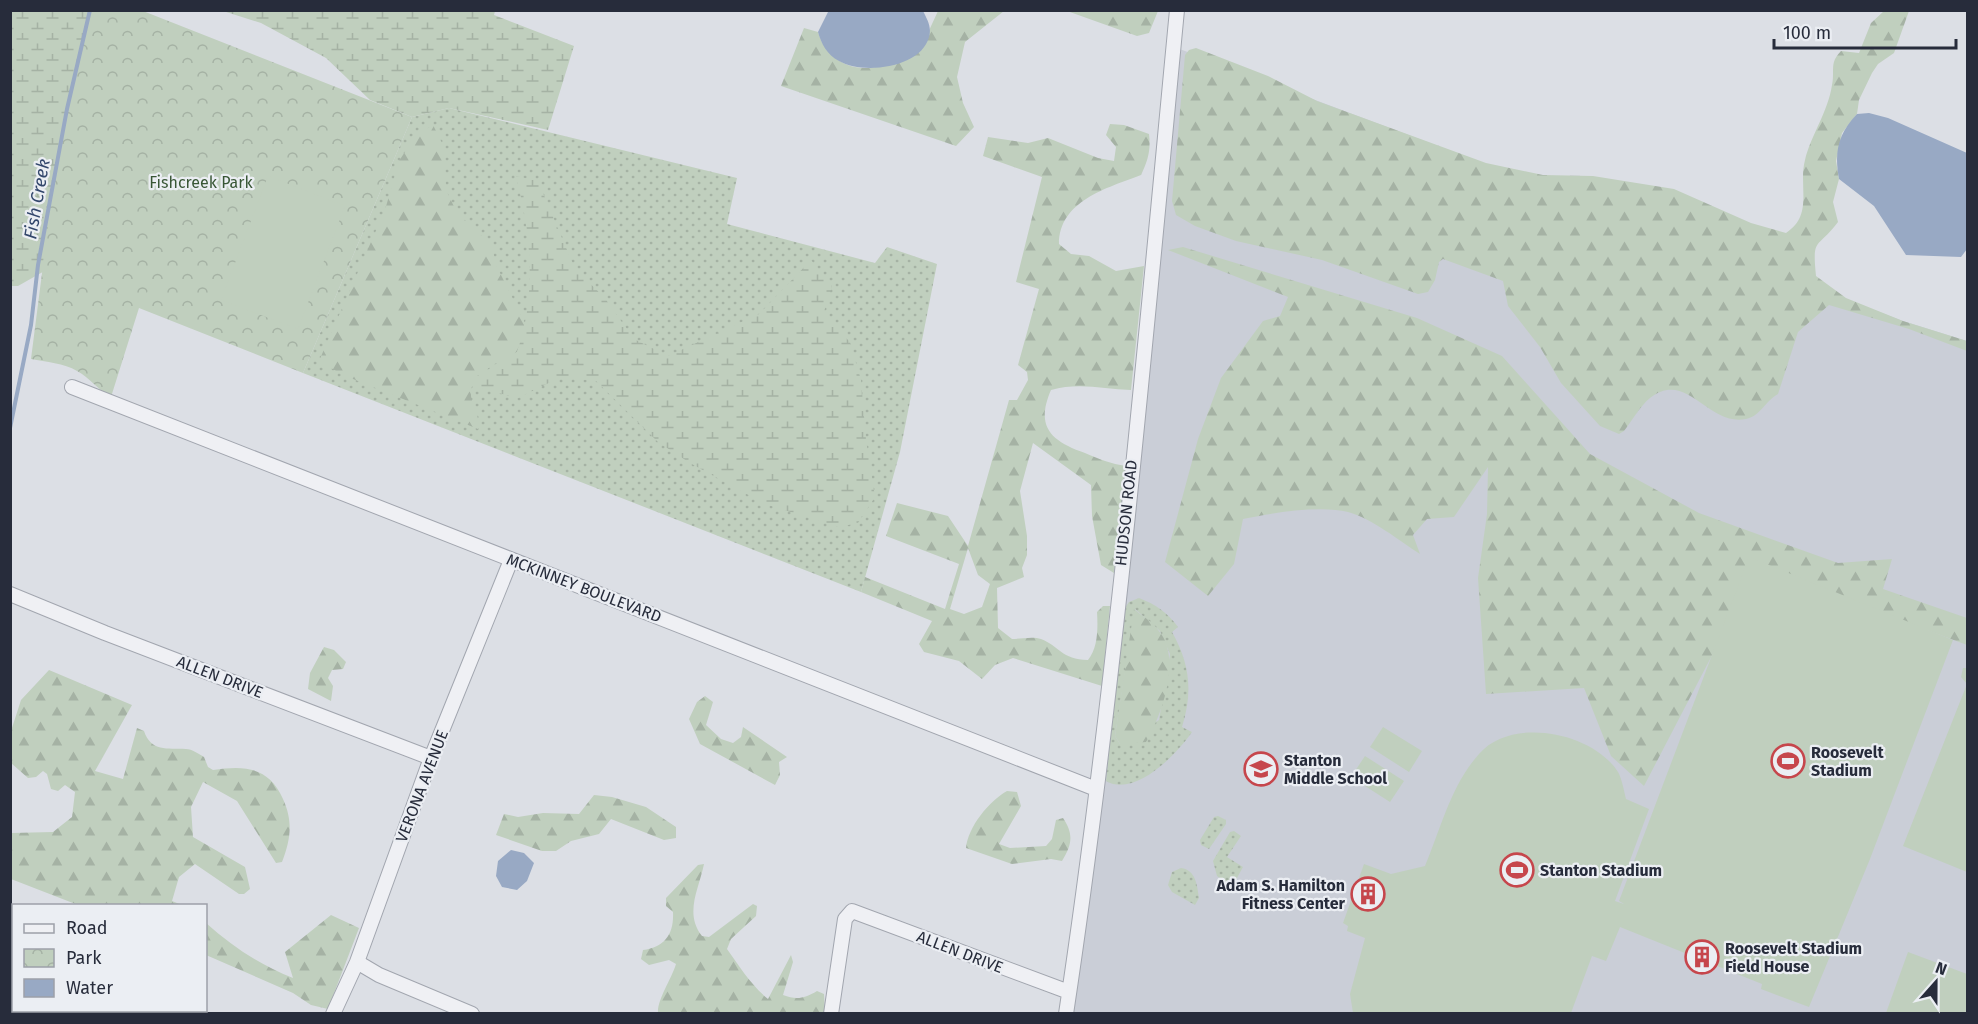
<svg xmlns="http://www.w3.org/2000/svg" width="1978" height="1024" font-family="'Fira Sans',sans-serif">
<style>
.built{fill:#caced7}
.grass{fill:url(#grass-dots);fill-rule:evenodd}
.forest{fill:url(#forest-firs);fill-rule:evenodd}
.wetland{fill:url(#wetland-marsh)}
.park{fill:url(#park-crowns)}
.garden{fill:#c0cfbe}
.water{fill:#98a9c4}
.lines{fill:none;stroke-linecap:round;stroke-linejoin:round}
.stream{stroke:#98a9c4;stroke-width:4}
.minor-casing{stroke:#a2a6af;stroke-width:16}
.minor{stroke:#eff0f4;stroke-width:14}
.labels{text-anchor:middle;dominant-baseline:central;stroke-width:4.5;stroke-linejoin:round;paint-order:stroke}
.park-label{font-size:16px;fill:#385635;stroke:#ebeef3}
.street-label{font-size:16px;fill:#272c3b;stroke:#ebeef3}
.poi-label{font-size:16px;font-weight:bold;fill:#272c3b;stroke:#ebeef3;text-anchor:start}
.water-label{font-size:18px;font-style:italic;fill:#33476c;stroke:#ebeef3}
</style>
<defs>
<pattern id="grass-dots" width="8" height="8" patternUnits="userSpaceOnUse" patternTransform="scale(1.5)"><rect width="8" height="8" fill="#c0cfbe"/><path d="M2 2h.1M6 6h.1" fill="none" stroke="#a5b2a4" stroke-width="1.8" stroke-linecap="round"/></pattern>
<pattern id="forest-firs" width="22" height="20" patternUnits="userSpaceOnUse" patternTransform="scale(1.5)"><rect width="22" height="20" fill="#c0cfbe"/><path d="M5 1l3.5 6h-7zM16 11l3.5 6h-7z" fill="#a5b2a4"/></pattern>
<pattern id="wetland-marsh" width="20" height="14" patternUnits="userSpaceOnUse" patternTransform="scale(1.5)"><rect width="20" height="14" fill="#c0cfbe"/><path d="M1 5h8M5 5V1M11 12h8M15 12V8" fill="none" stroke="#a5b2a4"/></pattern>
<pattern id="park-crowns" width="20" height="18" patternUnits="userSpaceOnUse" patternTransform="scale(1.5)"><rect width="20" height="18" fill="#c0cfbe"/><path d="M2 6a3 3 0 1 1 6 0M12 15a3 3 0 1 1 6 0" fill="none" stroke="#a5b2a4"/></pattern>
</defs>
<rect width="100%" height="100%" fill="#dcdfe5"/>
<!-- built -->
<path class="built" d="M1177 48 1903 321 1967 341V1013L1066 1014Z"/>
<!-- grass -->
<path class="grass" d="M449 108 737 178 727 224 875 263 887 247 937 264 900 452 861 592 303 373 412 117Z
M1139 598C1155 604 1168 613 1178 627L1172 632C1190 664 1193 692 1182 727L1192 732C1177 754 1135 798 1106 781L1124 609 1129 602ZM1135 609 1160 631 1170 654 1159 720 1120 744 1115 736Z
M1218 816 1226 820V824L1209 849 1201 845 1200 840 1214 817Z
M1234 831 1241 836 1227 857 1243 867 1232 887 1217 876 1213 861 1230 832Z
M1181 868C1196 870 1197 885 1199 898L1195 905 1172 892 1168 885 1172 872Z"/>
<!-- forest -->
<path class="forest" d="M938 11H1004L965 42 957 77 963 103 974 127 956 146 781 86 804 28 818 32C824 53 843 69 867 68 883 68 905 56 920 50Z
M1067 11H1158L1149 33 1137 36Z
M1884 11H1909L1894 53 1878 64 1872 73 1859 100 1857 114 1842 133 1836 161 1839 179 1833 202 1838 222C1817 250 1812 236 1816 276L1846 298 1903 321 1967 341V351L1909 329 1829 305 1798 332 1778 394C1765 401 1761 416 1746 419 1708 427 1687 369 1650 398 1640 406 1632 421 1624 431L1619 434 1600 426 1561 383 1540 347 1508 306 1503 281 1443 259 1439 262 1435 280 1428 292 1418 294 1322 260 1236 241 1195 226 1176 215 1172 201 1185 55 1189 50 1196 48 1268 76 1317 101 1486 163 1543 175 1593 176 1674 189 1751 223 1786 233C1814 215 1798 186 1805 160 1811 135 1828 112 1832 85 1835 70 1829 63 1841 51L1859 53 1871 23Z
M1110 124 1124 125 1149 134C1151 150 1148 160 1141 175 1107 188 1059 201 1059 244L1071 254 1089 256 1116 271 1144 266 1131 390C1104 389 1078 382 1051 390 1035 427 1051 441 1085 453 1099 459 1111 464 1126 466L1114 573 1101 565 1092 516 1091 485 1033 443 1020 491 1027 536V555L1022 568 1024 577 997 588 998 628 1012 639C1020 639 1033 636 1041 639 1058 645 1062 660 1088 660 1098 648 1098 628 1097 612L1103 606H1110L1102 686 1013 658 995 665 982 679 959 661 924 652 919 644 932 621 861 592 865 577 945 609 959 564 886 536 897 503 948 516 968 546 1009 400H1017L1028 380 1027 372 1018 365 1039 289 1016 282 1042 177 983 156 988 137 1028 143 1048 138 1098 158 1114 161 1116 147 1106 135ZM968 548 978 575 990 584 982 607 964 614 950 609Z
M433 125 444 147 446 190 458 215 473 226 492 248 497 267 526 325 517 352C500 362 464 375 472 401 475 412 480 417 478 429L343 375 319 361 385 210 399 161 416 135Z
M1183 247 1417 318 1502 356 1590 454 1699 513 1838 563 1892 559 1883 589 1967 618V645L1758 567 1644 786 1611 756 1584 688 1486 694 1478 578 1487 514 1488 467 1454 517 1427 519 1413 535 1420 554C1398 540 1373 519 1348 512 1320 505 1271 513 1243 519L1234 564 1208 596 1165 562 1198 439 1221 378 1263 321 1280 316 1288 297 1168 250Z
M1134 609C1142 616 1153 622 1159 631 1182 658 1162 715 1146 742L1120 744 1115 736Z
M324 647 334 650 346 662 343 669 332 670 328 678 333 686 331 701 308 689 310 673Z
M49 670 132 705 95 771 123 779 137 728 144 731C151 752 167 748 186 749 192 749 199 754 204 757L208 767 213 770C245 765 269 767 283 799 293 821 291 839 282 862L276 863 237 801 203 782 191 807 193 837 245 867 250 889 244 894H239L195 864 179 877 172 901 182 905H78L11 879V833L53 832 72 817 75 792 65 785 58 791 51 789 47 774 43 771 36 777 28 778 11 763V731L21 700Z
M705 696 713 702 706 725 721 739 733 743 741 737 743 727 787 757 779 762 780 775 775 785 700 744 689 719 697 702Z
M1007 791 1017 792 1021 806 999 844 1010 848 1046 846 1052 839 1056 820 1063 818C1074 834 1072 845 1062 861L1051 859 1012 864 966 848C968 827 989 801 1007 791Z
M594 795 612 797 646 807 676 827V838L664 840 611 819 599 834 571 841 556 851H542L496 835 504 814 518 817 543 813 579 814Z
M704 864C699 889 684 913 702 936L709 937 753 904 757 906 756 916 731 939 727 949C740 967 750 984 768 999L791 955 793 962 783 995C796 1000 804 999 817 991L824 994 825 1013H658C657 1000 671 980 676 964L669 960 649 965 641 959 643 950C665 947 674 934 673 912L666 906V898L698 865Z
M331 915 359 928 328 1009 311 1005 293 993 206 955V923C233 947 260 965 293 978L285 952Z"/>
<!-- wetland -->
<path class="wetland" d="M11 11H108L48 269 18 286H11Z
M223 11H495L494 15 574 46 548 130 449 108 412 117 370 100 326 58 261 23Z
M516 176 538 181 575 269 604 297 634 339 668 356 759 314 811 260 832 286 823 315 850 342 861 380 866 440 875 497 858 523 839 527 765 504 690 463 658 442 596 381 561 377 518 398 472 386 477 376 517 352C537 294 531 235 516 176Z"/>
<!-- park -->
<path class="park" d="M90 11H143L412 117 303 373 139 308 111 397C98 390 90 378 77 371 64 363 46 362 31 359L52 195 67 109Z"/>
<!-- garden -->
<path class="garden" d="M268 176 345 206 298 329 221 300Z
M153 280 168 286 161 301 146 295Z
M1749 557 1953 640 1870 859 1809 1007 1761 989 1762 984 1620 927 1606 961 1592 956 1571 1013H1353L1350 994 1365 938 1347 931 1348 926 1343 923 1364 864 1391 874 1425 866C1441 828 1451 785 1479 754 1511 716 1593 732 1618 772 1622 779 1624 791 1626 799L1649 809 1615 901 1624 904 1619 901Z
M1963 668H1967V872L1903 846 1967 684 1961 677Z
M1383 727 1422 751 1409 772 1370 747Z
M1365 756 1404 781 1390 802 1351 777Z
M1908 952 1967 974V1013H1886Z"/>
<!-- water -->
<path class="water" d="M829 10 923 11C927 19 932 27 929 37 921 68 863 75 839 61 827 55 821 43 818 32Z
M1869 113 1888 118 1967 153V249L1961 257 1906 255 1874 206 1839 179C1834 152 1838 134 1857 114Z
M511 850 524 853 534 863 527 881 517 890 502 887 496 876 498 861Z"/>
<g class="lines">
<!-- stream -->
<path class="stream" d="M10 428 31 325 38 265 67 109 90 10"/>
<defs>
<path id="minor" d="M72 387 1096 789
M10 594 105 633 431 758
M357 962 379 975 472 1014
M10 995 14 996
M50 1010 58 1014
M333 1014 357 962 431 758 511 560
M831 1014 845 919 852 911 1069 992
M1066 1014C1116 681 1145 345 1177 10"/>
</defs>
<!-- minor casing -->
<use href="#minor" class="minor-casing"/>
<!-- minor -->
<use href="#minor" class="minor"/>
</g>
<!-- icons -->
<defs>
<symbol id="stadium-ring" viewBox="-11 -11 22 22"><circle r="9.5" fill="#ebeef3" stroke="#c6464c" stroke-width="1.5"/><path d="M0-5a6.5 5 0 1 0 0 10a6.5 5 0 1 0 0-10ZM-3.5-1.8h7v3.6h-7Z" fill="#c6464c"/></symbol>
<symbol id="school-ring" viewBox="-11 -11 22 22"><circle r="9.5" fill="#ebeef3" stroke="#c6464c" stroke-width="1.5"/><path d="M0-5L7-2L0 1L-7-2ZM-4 1L0 2.5L4 1V4Q0 6-4 4Z" fill="#c6464c"/></symbol>
<symbol id="building-ring" viewBox="-11 -11 22 22"><circle r="9.5" fill="#ebeef3" stroke="#c6464c" stroke-width="1.5"/><path d="M-4-6H4V6H1V3H-1V6H-4ZM-2.5-4.3h1.7v1.8h-1.7ZM.8-4.3h1.7v1.8H.8ZM-2.5-1h1.7V.8h-1.7ZM.8-1h1.7V.8H.8Z" fill="#c6464c"/></symbol>
</defs>
<g fill-rule="evenodd">
<use href="#stadium-ring" x="1769" y="742" width="38" height="38"/>
<use href="#school-ring" x="1242" y="750" width="38" height="38"/>
<use href="#stadium-ring" x="1498" y="851" width="38" height="38"/>
<use href="#building-ring" x="1349" y="875" width="38" height="38"/>
<use href="#building-ring" x="1683" y="938" width="38" height="38"/>
</g>
<g class="labels">
<!-- park labels -->
<g class="park-label">
<text x="201" y="182">Fishcreek Park</text>
</g>
<!-- street labels -->
<g class="street-label">
<text transform="translate(1126 513) rotate(-84)">HUDSON ROAD</text>
<text transform="translate(584 588) rotate(21)">MCKINNEY BOULEVARD</text>
<text transform="translate(220 677) rotate(21)">ALLEN DRIVE</text>
<text transform="translate(422 786) rotate(-69)">VERONA AVENUE</text>
<text transform="translate(960 952) rotate(21)">ALLEN DRIVE</text>
</g>
<!-- poi labels -->
<g class="poi-label">
<text x="1811" y="752">Roosevelt<tspan x="1811" dy="18">Stadium</tspan></text>
<text x="1284" y="760">Stanton<tspan x="1284" dy="18">Middle School</tspan></text>
<text x="1540" y="870">Stanton Stadium</text>
<text x="1345" y="885" text-anchor="end">Adam S. Hamilton<tspan x="1345" dy="18">Fitness Center</tspan></text>
<text x="1725" y="948">Roosevelt Stadium<tspan x="1725" dy="18">Field House</tspan></text>
</g>
<!-- water labels -->
<g class="water-label">
<text transform="translate(37 199) rotate(-80)">Fish Creek</text>
</g>
</g>
<!-- border -->
<rect width="1978" height="1024" fill="none" stroke="#272c3b" stroke-width="24"/>
<!-- legend -->
<rect x="12" y="904" width="195" height="108" fill="#ebeef3" stroke="#9da0a9" stroke-width="1.5"/>
<rect x="24" y="924" width="30" height="9" fill="#eff0f4" stroke="#9da0a9" stroke-width="1.5"/>
<text x="66" y="934" font-size="18" fill="#272c3b">Road</text>
<rect x="24" y="949" width="30" height="18" fill="url(#park-crowns)" stroke="#9da0a9" stroke-width="1.5"/>
<text x="66" y="964" font-size="18" fill="#272c3b">Park</text>
<rect x="24" y="979" width="30" height="18" fill="#98a9c4" stroke="#9da0a9" stroke-width="1.5"/>
<text x="66" y="994" font-size="18" fill="#272c3b">Water</text>
<!-- north arrow -->
<g transform="translate(1936 982) rotate(21)" stroke="#ebeef3" stroke-width="4.5" paint-order="stroke">
<path d="M0-4.5L10 22L0 15L-10 22Z" fill="#272c3b"/>
<text y="-9" font-size="16" font-weight="bold" text-anchor="middle" fill="#272c3b">N</text>
</g>
<!-- scale -->
<path d="M1774 39v9h182v-9" fill="none" stroke="#272c3b" stroke-width="3"/>
<text x="1783" y="39" font-size="18" fill="#272c3b" stroke="#ebeef3" stroke-width="4.5" paint-order="stroke">100 m</text>
</svg>
